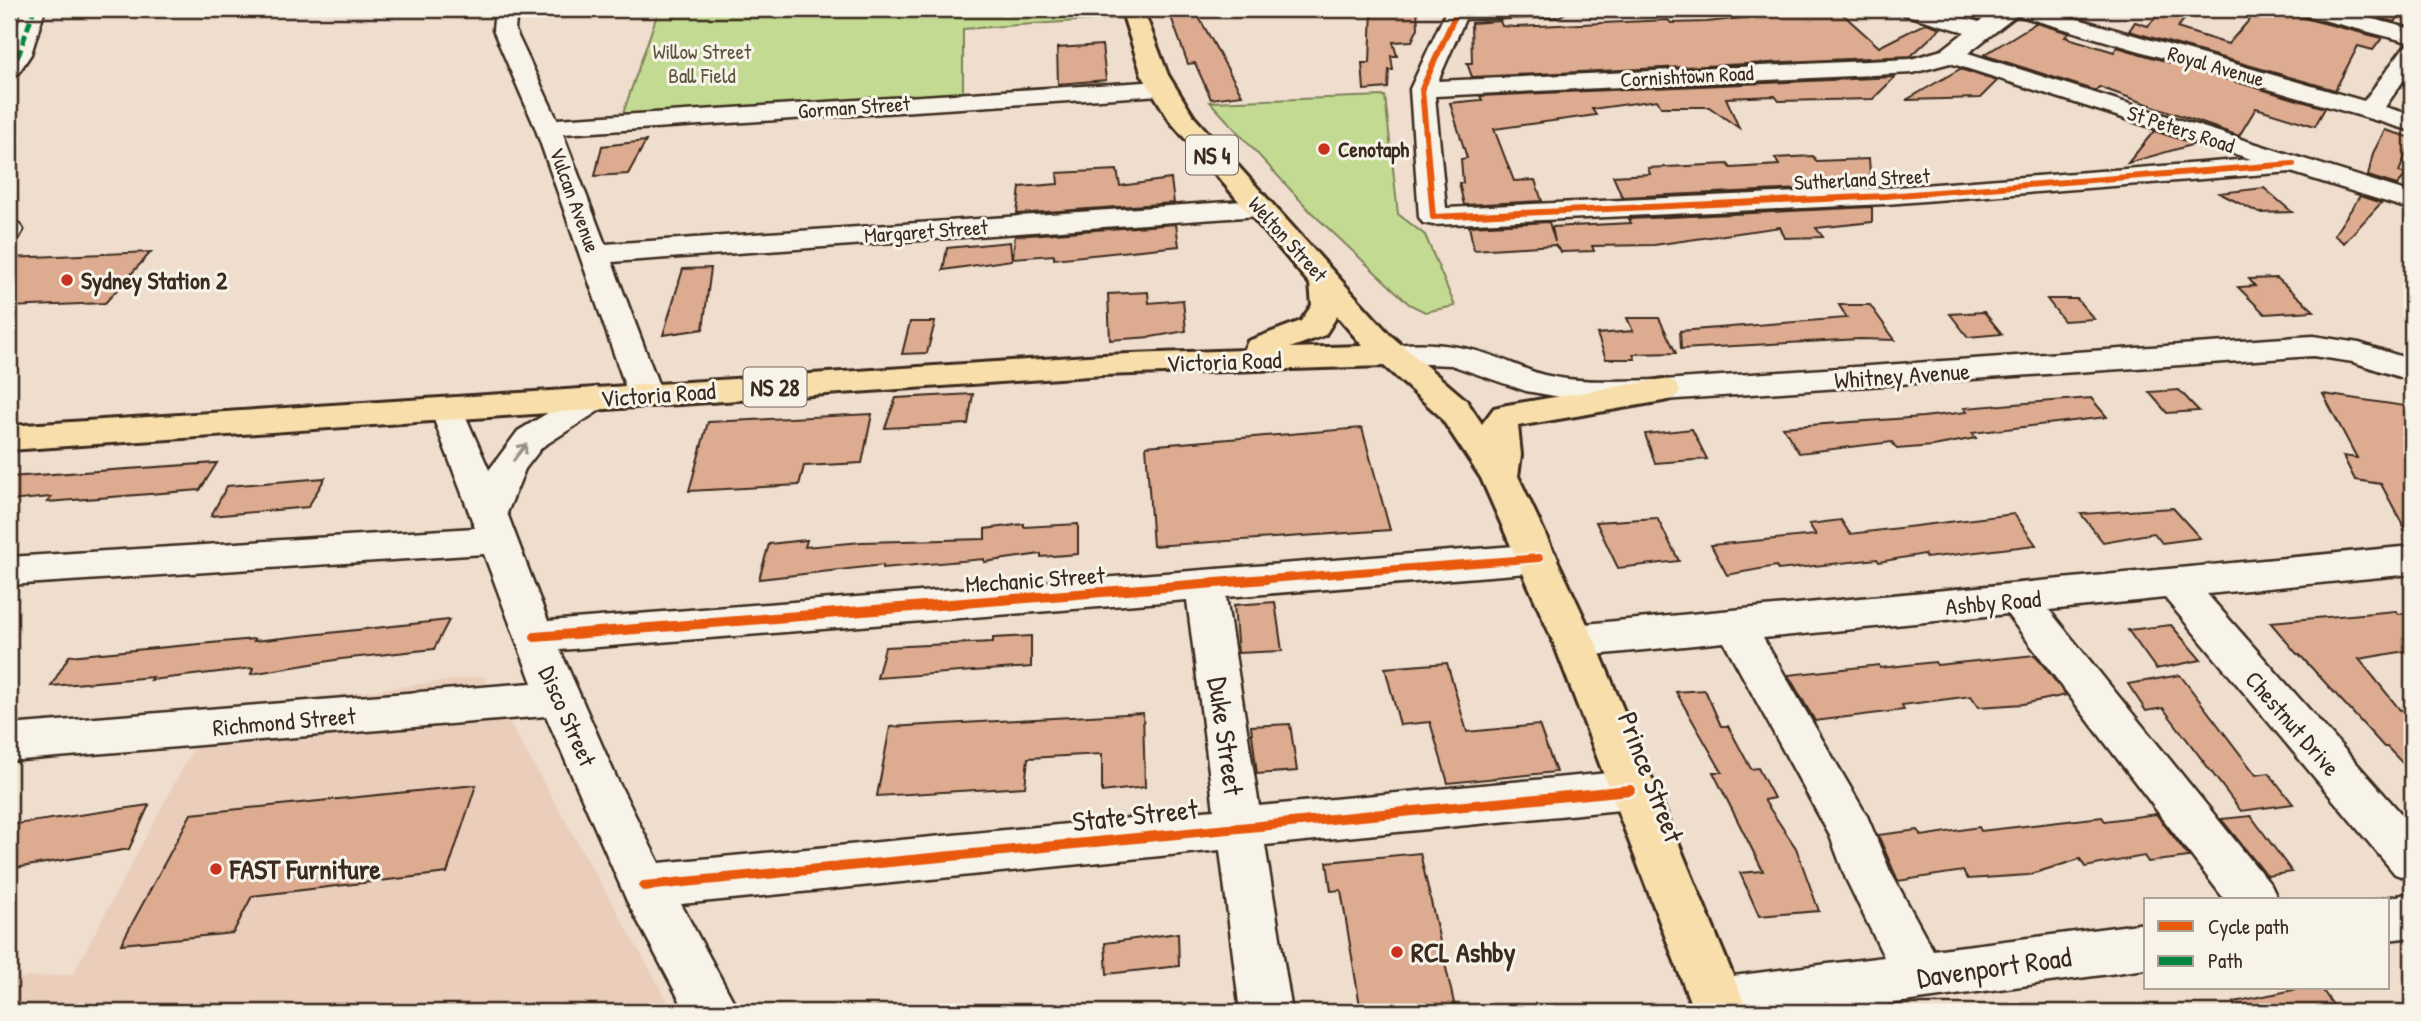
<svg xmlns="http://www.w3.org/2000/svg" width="2421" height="1021" font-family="'Patrick Hand',sans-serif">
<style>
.built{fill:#eacebb}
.green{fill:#c2da91;stroke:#7e8258;stroke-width:2}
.building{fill:#ddab90;stroke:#3b2a1e;stroke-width:2}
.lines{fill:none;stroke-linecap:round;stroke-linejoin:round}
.minor-casing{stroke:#3b2a1e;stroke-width:5}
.major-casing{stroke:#3b2a1e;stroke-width:6}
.minor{fill:#f7f3e8;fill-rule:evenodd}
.major{fill:#f8deab;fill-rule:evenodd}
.quiet{stroke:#00873e;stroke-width:5;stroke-dasharray:10 5;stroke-linecap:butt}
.cycleway-far2-casing{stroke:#f7f3e8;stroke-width:9}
.cycleway-far1-casing{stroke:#f7f3e8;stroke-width:12}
.cycleway-casing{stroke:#f7f3e8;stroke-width:15}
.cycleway-far2{stroke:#e8590c;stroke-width:6}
.cycleway-far1{stroke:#e8590c;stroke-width:8}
.cycleway{stroke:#e8590c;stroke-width:10}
.oneway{stroke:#998e83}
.poi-dot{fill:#c8321e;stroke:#f7f3e8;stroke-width:2.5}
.labels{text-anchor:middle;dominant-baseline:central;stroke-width:6;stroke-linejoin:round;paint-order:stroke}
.far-park-label{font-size:21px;fill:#5d563b;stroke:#f7f3e8}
.far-street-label{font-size:21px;fill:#3b2a1e;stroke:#f7f3e8}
.far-poi-label{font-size:21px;font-weight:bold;fill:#3b2a1e;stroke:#f7f3e8;text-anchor:start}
.shield{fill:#f7f3e8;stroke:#73665b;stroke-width:2}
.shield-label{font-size:23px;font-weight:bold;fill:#3b2a1e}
.poi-label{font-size:24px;font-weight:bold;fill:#3b2a1e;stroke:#f7f3e8;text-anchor:start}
.street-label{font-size:24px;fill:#3b2a1e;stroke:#f7f3e8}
.near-street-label{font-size:28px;fill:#3b2a1e;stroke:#f7f3e8}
.near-poi-label{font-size:28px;font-weight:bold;fill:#3b2a1e;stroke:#f7f3e8;text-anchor:start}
</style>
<rect width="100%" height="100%" fill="#efddce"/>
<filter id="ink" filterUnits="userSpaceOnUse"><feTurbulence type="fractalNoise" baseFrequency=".0143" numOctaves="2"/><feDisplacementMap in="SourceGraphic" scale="14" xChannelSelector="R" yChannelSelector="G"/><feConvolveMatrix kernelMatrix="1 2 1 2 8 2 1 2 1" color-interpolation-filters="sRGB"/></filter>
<g filter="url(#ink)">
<!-- built -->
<path class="built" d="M483 676 674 1012H9V979L73 974 213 711Z"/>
<!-- green -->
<path class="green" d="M641 9H1132L1135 17 963 29V101L620 122 657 15Z
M1385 96 1398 214 1425 235 1455 306 1425 312 1409 304 1311 212 1210 102Z"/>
<!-- building -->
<path class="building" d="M1372 9H1417L1418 28 1412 41 1393 42 1397 56H1391L1393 70H1389L1388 88 1364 90 1362 63H1370Z
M1821 9H1837L1879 47 1926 23 1941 28 1911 56 1472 77 1467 63H1472L1471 23 1500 21 1502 26 1515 27 1668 20 1671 23 1707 22Z
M2163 9H2193L2177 28 2228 44 2259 9H2294L2299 17 2382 38 2373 50 2358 46 2335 90 2129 31 2135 22 2148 26Z
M2343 9H2374L2400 15 2395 22Z
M1196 12 1232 77 1242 95 1211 99 1195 63 1188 64 1170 14Z
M2036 23 2069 33 2065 37 2114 52 2117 47 2325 108 2315 126 2256 108 2239 136 2099 87 2096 91 1984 55Z
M1102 45 1106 80 1058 84 1057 48Z
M1960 69 1997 81 1980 98 1906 100Z
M1895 77 1873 99 1779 101 1775 96 1726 98 1739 128 1709 107H1661L1657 100 1592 109 1596 115 1494 129 1514 181 1535 180 1542 201 1464 205 1459 183H1463L1461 159 1467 158 1450 103 1482 100 1480 96Z
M2385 130 2412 138 2399 172 2407 174 2397 185 2368 176 2373 153Z
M2154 131 2195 144 2128 163Z
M646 141 628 174 595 176 602 146Z
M1813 156 1816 161 1869 159 1871 186 1622 197 1613 176 1650 174 1648 168 1728 164 1731 168 1779 165 1775 158Z
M1117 170 1120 186 1171 179 1174 203 1017 214 1020 187 1058 184 1057 173Z
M2264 188 2292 212 2259 213 2219 193Z
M2360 196 2381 203 2344 243 2334 235Z
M1872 207V222L1816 228 1823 237 1785 238 1780 227 1654 245 1592 246 1594 251 1561 252 1555 245 1474 250 1469 226 1549 222 1555 242 1552 227 1631 223 1629 219Z
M1176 224 1179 246 1054 259V255L1013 258 1015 236Z
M1010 242 1012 260 943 270 947 248Z
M151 252 105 303 9 307V258Z
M711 268 703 329 663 335 683 269Z
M2277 278 2314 311 2265 314 2238 287 2255 286 2249 279Z
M1148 292 1149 303 1183 300 1186 331 1151 337 1110 340 1108 294Z
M2047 299H2077L2094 319 2064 321Z
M1839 305H1870L1895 340 1860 339 1681 349 1680 331 1847 318Z
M1984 312 2002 334 1968 337 1950 314Z
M1627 318H1659L1676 353 1633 354 1635 359H1606L1597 334 1633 331Z
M910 322H935L927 353 902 354Z
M2179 390 2199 411 2167 413 2149 392Z
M973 394 968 424 885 428 896 398Z
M2323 394 2412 407V542L2381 484 2355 480 2343 456 2357 458Z
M2091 398 2107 417 1972 433 1976 438 1933 446 1897 449 1892 442 1799 453 1783 427 1923 417 1967 412 1964 408Z
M872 414 862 463 804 466 799 485 689 491 708 422Z
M1362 428 1390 530 1153 546 1146 446Z
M1692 429 1707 459 1655 463 1645 434Z
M217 463 200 490 47 502 51 497 9 501V477Z
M325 478 308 507 211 516 227 486Z
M2173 508 2200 538 2162 543 2154 533 2103 542 2081 514Z
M2014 514 2036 545 1926 558 1924 554 1879 562 1877 559 1778 570 1776 566 1727 575 1711 545 1816 535 1809 524 1841 520 1850 534Z
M1657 518 1679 561 1618 568 1596 522Z
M1024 524V527L1078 524V554L1041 557V554L984 562V559L883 568V565L759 579 769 544 807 540 805 547 862 542 985 539V529Z
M1275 602 1282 651 1238 653 1234 605Z
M2396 611 2399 614 2412 613V650L2359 659 2400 710 2405 709 2412 718V773L2387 747H2384L2299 654H2297L2270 622Z
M449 620 434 649 341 659 251 674 253 668 151 680 153 677 51 686 69 656 255 639 254 641Z
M2171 625 2201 660 2156 669 2128 630Z
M1031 636V667L877 678 885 647 993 642V638Z
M2035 655 2066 695 2023 704 1979 707 1971 696 1902 705 1904 710 1815 721 1788 675 1879 665 1880 668 1935 662 1937 665Z
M1447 663 1467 732 1539 725 1556 772 1448 783 1430 722 1400 725 1385 668Z
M2180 675 2256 775 2269 773 2293 804 2241 811 2163 708 2146 711 2128 684Z
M1705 690 1721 726H1728L1751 769 1758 768 1774 798 1764 800 1796 848 1819 911 1759 916 1740 873 1763 871 1713 772H1722L1676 692Z
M1143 713 1145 787 1102 792V754L1028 758 1025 787 877 796 890 727Z
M1290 724 1297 771 1257 774 1251 726Z
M476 785 447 873 252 896 233 933 121 944 191 814Z
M149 805 129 849 9 869V825Z
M2156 814 2189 857 2148 862 2144 856 2085 867 2080 859 2028 875 1968 879 1963 871 1898 881 1878 835 1918 830 1922 836 1979 827 1981 831 2102 817 2105 821Z
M2251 816 2292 872 2267 876 2221 819Z
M1420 853 1456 1012H1361L1341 890 1331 891 1327 862Z
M1178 933 1179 966 1107 974 1105 943Z
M2303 988H2321L2338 1012H2235L2234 1002Z"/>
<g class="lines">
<defs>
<path id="minor" d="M23 9H45L31 54 17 75 9 77V50Z
M495 9H517L515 30 557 119 1161 81 1170 83 1173 88 1170 93 1161 95 563 134 605 244 1258 200 1268 202 1272 208 1268 214 1258 216 612 262 662 394 657 401 645 405 633 401 628 394 535 127 493 30Z
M1447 9H1569L1558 16 1465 19 1438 81 1911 59 1942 50 1965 32 1903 14 1900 9H1934L1979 22 1997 9H2043L2364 101 2404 47 2412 45V68L2385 107 2412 115V131L2017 15 1968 53 2412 193V210L2291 172 1886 204 1433 225 1423 223 1419 217 1410 89ZM1950 63 2251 159 1886 188 1446 208 1435 96 1913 73Z
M2297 9H2333L2412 29V43L2300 14Z
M9 221 19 224 23 230 19 237 9 240Z
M2313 336 2359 343 2412 360V381L2353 362 2313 356 1663 400H1578L1526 391 1451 365 1381 362 1376 355 1381 348C1416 339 1459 344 1493 356 1510 362 1527 370 1544 375 1582 384 1624 380 1663 380Z
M596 387 608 391 613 398 608 405 542 447 525 469 507 513 548 621 1539 544 1552 548 1558 558 1552 568 1539 572 1226 597 1259 806 1630 771 1646 777 1652 790 1646 803 1630 809 1265 845 1292 1012H1240L1220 850 681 904 739 1012H686L627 901 546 716 9 761V725L532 683 484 554 9 585V557L475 528 430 409 435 401 447 398 459 401 489 470 518 431 584 391ZM1187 600 1214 810 659 863 616 777 560 650Z
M2412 546V574L2207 594 2412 826V880L2395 874 2165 598 2049 610 2271 885 2278 900H2225L2007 614 1763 638 1867 816 1890 871 1933 950 2146 923V969L1830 1012H1695L1691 1003 1699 986 1717 978 1884 957 1846 879 1830 836 1724 642 1574 657 1560 652 1554 641 1560 630 1574 625Z
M2412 893V937L2388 940V900H2376Z"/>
<path id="major" d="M1121 9H1143L1168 75 1194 117 1390 335 1466 400 1482 424 1494 408 1507 405 1663 379 1675 382 1680 390 1675 398 1663 401 1518 426 1521 455 1518 476 1595 641 1748 1012H1694L1553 641 1481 478 1440 416 1384 366 1103 375 9 450V426L1103 355 1244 350 1248 341 1301 321 1312 305 1310 284 1170 121 1142 75ZM1337 316 1363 346 1290 348 1325 335Z"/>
</defs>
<!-- minor casing -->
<use href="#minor" class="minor-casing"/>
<!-- major casing -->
<use href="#major" class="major-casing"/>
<!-- minor -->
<use href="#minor" class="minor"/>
<!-- major -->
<use href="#major" class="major"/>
<!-- quiet -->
<path class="quiet" d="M9 70 19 54 34 9"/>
<defs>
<path id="cycleway-far2" d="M1458 9 1422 89 1433 217 1886 196 2293 164"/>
<path id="cycleway-far1" d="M1244 581 1539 558"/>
<path id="cycleway" d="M535 637 1266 579
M644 886 1630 790"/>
</defs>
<!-- cycleway-far2 casing -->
<use href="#cycleway-far2" class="cycleway-far2-casing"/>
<!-- cycleway-far1 casing -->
<use href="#cycleway-far1" class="cycleway-far1-casing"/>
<!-- cycleway casing -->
<use href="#cycleway" class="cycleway-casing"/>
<!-- cycleway-far2 -->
<use href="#cycleway-far2" class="cycleway-far2"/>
<!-- cycleway-far1 -->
<use href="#cycleway-far1" class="cycleway-far1"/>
<!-- cycleway -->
<use href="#cycleway" class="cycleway"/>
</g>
<!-- one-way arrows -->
<defs><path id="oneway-shaft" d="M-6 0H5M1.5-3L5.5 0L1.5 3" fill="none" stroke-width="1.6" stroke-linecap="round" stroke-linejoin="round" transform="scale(1.75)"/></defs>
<use class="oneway" href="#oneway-shaft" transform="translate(520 452) rotate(-52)"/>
</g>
<!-- markers -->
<g class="poi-dot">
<circle cx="1324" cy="149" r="7"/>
<circle cx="67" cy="280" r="7"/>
<circle cx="216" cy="869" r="7"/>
<circle cx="1397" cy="952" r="7"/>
</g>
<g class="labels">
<!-- far-park labels -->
<g class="far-park-label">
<text x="702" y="51">Willow Street<tspan x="702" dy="24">Ball Field</tspan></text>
</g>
<!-- far-street labels -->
<g class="far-street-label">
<text transform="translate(2216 66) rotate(16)">Royal Avenue</text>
<text transform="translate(1687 76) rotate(-3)">Cornishtown Road</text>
<text transform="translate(854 107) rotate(-4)">Gorman Street</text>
<text transform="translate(2181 129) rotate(18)">St Peters Road</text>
<text transform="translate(1862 179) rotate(-3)">Sutherland Street</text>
<text transform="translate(575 200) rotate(70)">Vulcan Avenue</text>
<text transform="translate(926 231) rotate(-4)">Margaret Street</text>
<text transform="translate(1288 239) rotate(48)">Welton Street</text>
</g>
<!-- far-poi labels -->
<g class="far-poi-label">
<text x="1338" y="149">Cenotaph</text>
</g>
<!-- shield labels -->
<g class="shield">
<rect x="1186" y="135.5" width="52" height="39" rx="5"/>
<rect x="743.5" y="367.5" width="63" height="39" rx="5"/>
</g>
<g class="shield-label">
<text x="1212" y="155">NS 4</text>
<text x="775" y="387">NS 28</text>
</g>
<!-- poi labels -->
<g class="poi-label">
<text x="81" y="280">Sydney Station 2</text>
</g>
<!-- street labels -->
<g class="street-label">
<text transform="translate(1224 361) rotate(-2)">Victoria Road</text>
<text transform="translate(1902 375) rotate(-4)">Whitney Avenue</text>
<text transform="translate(658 394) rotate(-4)">Victoria Road</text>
<text transform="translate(1035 579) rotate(-4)">Mechanic Street</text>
<text transform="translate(1993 602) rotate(-5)">Ashby Road</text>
<text transform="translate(568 716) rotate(66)">Disco Street</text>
<text transform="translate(284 721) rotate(-5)">Richmond Street</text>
<text transform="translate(2293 723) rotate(49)">Chestnut Drive</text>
</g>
<!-- near-street labels -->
<g class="near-street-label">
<text transform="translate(1226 736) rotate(82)">Duke Street</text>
<text transform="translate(1651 777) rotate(69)">Prince Street</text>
<text transform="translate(1135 815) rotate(-6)">State Street</text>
<text transform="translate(1994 967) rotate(-8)">Davenport Road</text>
</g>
<!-- near-poi labels -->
<g class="near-poi-label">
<text x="230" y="869">FAST Furniture</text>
<text x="1411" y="952">RCL Ashby</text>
</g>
</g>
<!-- margin -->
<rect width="2421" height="1021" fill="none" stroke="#f7f3e8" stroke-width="35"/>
<rect x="18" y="18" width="2386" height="986" fill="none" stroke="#3b2a1e" stroke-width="2.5" filter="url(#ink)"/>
<!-- legend -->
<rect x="2144" y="898" width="245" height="91" fill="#f7f3e8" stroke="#aca397" stroke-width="2"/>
<rect x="2158" y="921" width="35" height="10" fill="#e8590c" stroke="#aca397" stroke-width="2"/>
<text x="2208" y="934" font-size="21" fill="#3b2a1e">Cycle path</text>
<rect x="2158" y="956" width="35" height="10" fill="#00873e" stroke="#aca397" stroke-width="2"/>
<text x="2208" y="968" font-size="21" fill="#3b2a1e">Path</text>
</svg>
